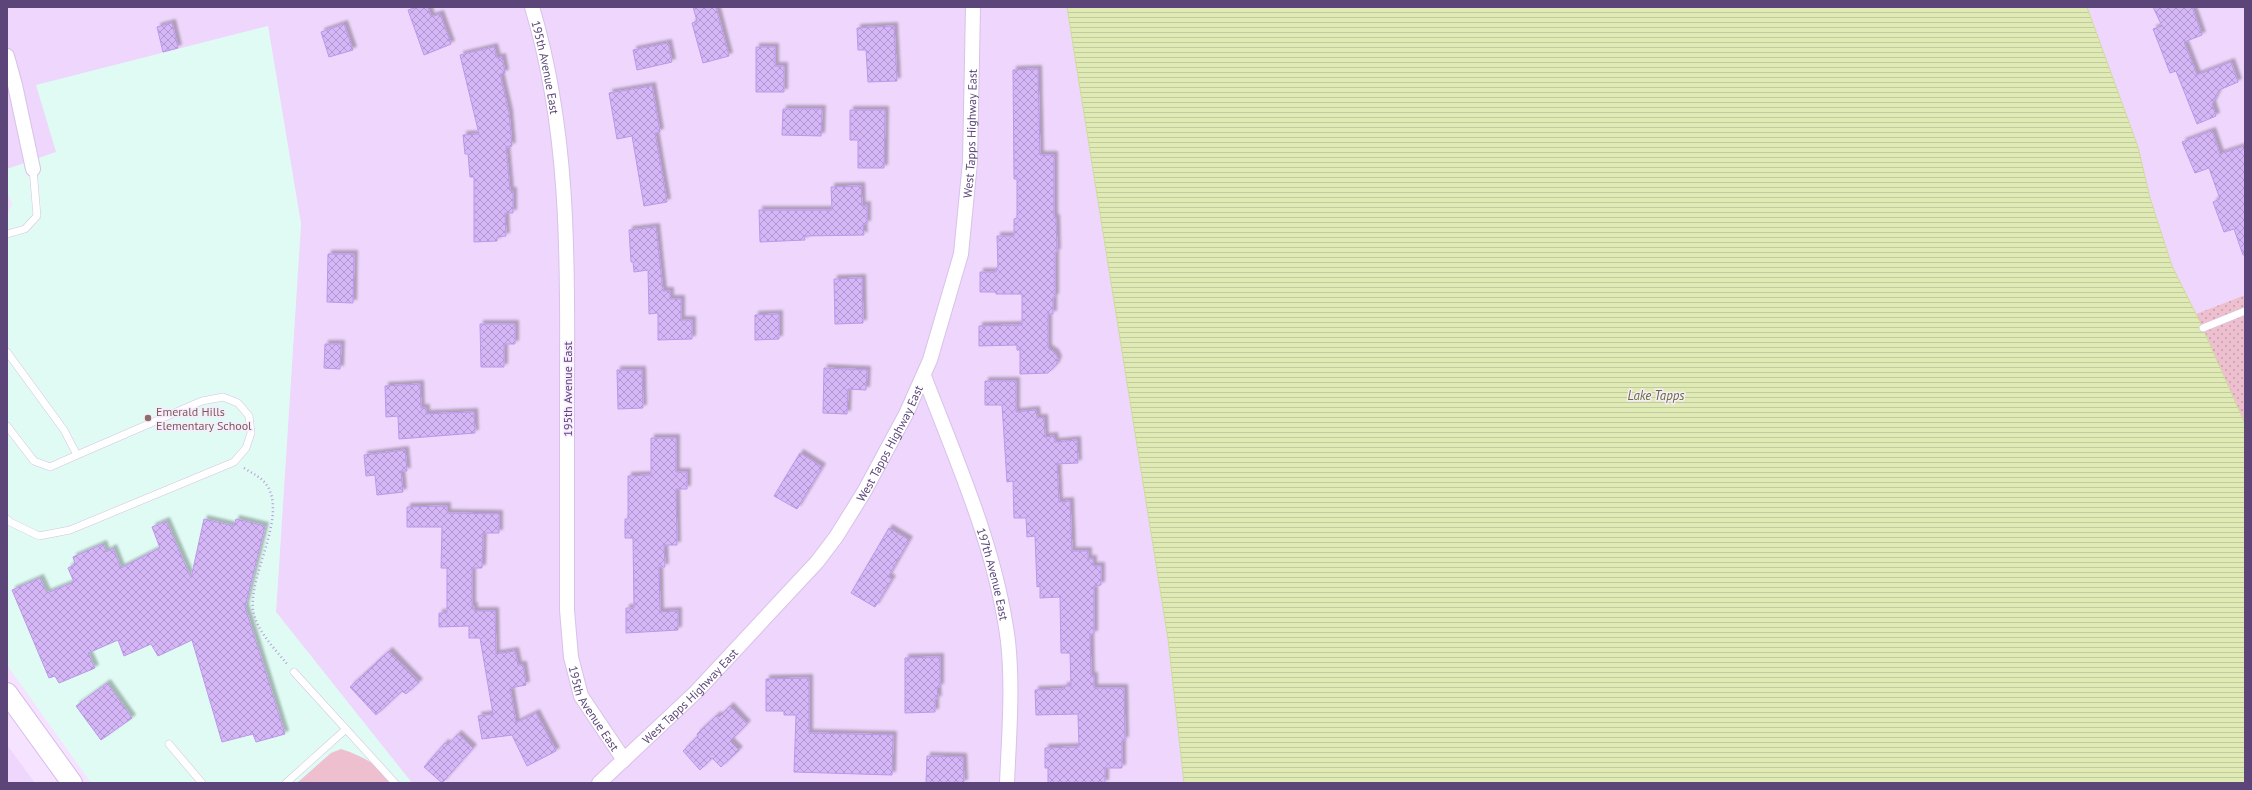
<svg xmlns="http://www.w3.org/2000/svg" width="2252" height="790" font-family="'PT Sans',sans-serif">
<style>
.residential{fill:#eed6fc}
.education{fill:#dffbf3}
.green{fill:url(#green-dots)}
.pitch{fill:#eebfcf}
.water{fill:url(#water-rules);stroke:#cedd9a}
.building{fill:url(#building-cross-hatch);stroke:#bc96eb;filter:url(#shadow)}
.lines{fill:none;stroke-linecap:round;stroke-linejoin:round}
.lane-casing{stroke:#d7c2e9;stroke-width:8}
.street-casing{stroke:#d7c2e9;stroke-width:16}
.secondary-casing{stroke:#d6bcec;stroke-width:22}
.path{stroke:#b89adc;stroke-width:2.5;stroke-dasharray:1 3;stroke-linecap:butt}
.lane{stroke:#fff;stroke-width:7}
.street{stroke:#fff;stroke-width:14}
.secondary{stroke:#fff;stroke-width:20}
.education-dot{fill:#8d6e63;stroke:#f9ebff;stroke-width:1.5}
.labels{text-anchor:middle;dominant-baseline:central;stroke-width:3;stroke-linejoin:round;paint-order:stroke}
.street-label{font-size:12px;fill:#5c4679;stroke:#f9ebff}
.education-label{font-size:12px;fill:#785e54;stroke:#f9ebff;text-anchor:start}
.water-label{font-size:13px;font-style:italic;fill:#637232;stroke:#f9ebff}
</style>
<defs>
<pattern id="green-dots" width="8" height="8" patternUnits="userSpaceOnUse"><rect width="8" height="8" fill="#eebfcf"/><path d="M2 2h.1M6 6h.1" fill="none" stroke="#c49dad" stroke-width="1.8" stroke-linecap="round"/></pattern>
<pattern id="water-rules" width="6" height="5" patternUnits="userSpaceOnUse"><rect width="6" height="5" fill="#dfeab5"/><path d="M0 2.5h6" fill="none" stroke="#c2ca9f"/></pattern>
<pattern id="building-cross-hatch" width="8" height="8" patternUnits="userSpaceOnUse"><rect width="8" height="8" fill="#d5b7f7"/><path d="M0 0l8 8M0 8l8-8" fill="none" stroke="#b097cd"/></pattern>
<filter id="shadow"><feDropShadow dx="3.5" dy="-3.5" stdDeviation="1" flood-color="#0004"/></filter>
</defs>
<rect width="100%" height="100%" fill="#f6e3ff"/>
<!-- residential -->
<path class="residential" d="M7 7H1067L1168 639 1184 783H412L276 612 301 224 268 26 37 85 57 152 7 169Z
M2087 7H2245V295L2196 314 2172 266 2150 198 2138 147Z
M7 745 35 783H7Z"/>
<!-- education -->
<path class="education" d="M268 26 301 224 276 612 412 783H91L7 665V215L12 204 7 192V169L56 152 36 85Z"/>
<!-- green -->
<path class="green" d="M2245 295V424L2196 314Z"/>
<!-- pitch -->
<path class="pitch" d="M341 749C360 755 382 766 394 783H297L331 753Z"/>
<!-- water -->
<path class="water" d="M1067 7H2087L2138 147 2150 198 2172 266 2199 320 2245 424V783H1184L1168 639Z"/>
<!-- building -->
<path class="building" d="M417 7H428L431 17 440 14 451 44 424 55 408 10Z
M693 7H716L729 56 703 63 692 23 697 21Z
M2153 7H2192L2202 35 2184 42 2197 75 2231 62 2238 82 2219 90 2212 104 2216 116 2197 124 2176 71 2170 73 2153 29 2162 26Z
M172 23 178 48 163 52 157 27Z
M344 24 353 50 329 57 321 32Z
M894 26 897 81 868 82 866 50H858L857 28Z
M668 43 672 62 637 70 633 50Z
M494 47 497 58 502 57 505 73 500 74 509 113 512 146 506 147 510 191H513V213H505L506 236 497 237V241L474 242V177H470L468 154H465L463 135 479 134 460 55Z
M756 47H775V66H784V92H756Z
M1038 69 1040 155H1054V218H1056L1057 252H1055V297H1053V314H1048V348L1055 353 1058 359 1056 365 1048 373 1020 374V350H1017V345L979 346V326L1022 325V294H996V292H980V272H996V268H998L997 236H1014V219L1017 218V179H1014L1013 70Z
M652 86 660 132 655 133 667 202 644 206 632 136 617 139 609 93Z
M783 109H822L821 136 782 135Z
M850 110H885L884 168H858V140H850Z
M2212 131 2220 154 2245 146V255H2243L2234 229 2224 232 2213 202 2220 199 2209 168 2195 173 2182 142Z
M861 186 862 206 867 205V224H863L864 235 804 236 805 240 760 242 759 210H832L831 187Z
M656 227 663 291H670V299H681V320H692V339L658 340V313L649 314 648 270 634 272 633 262H631L629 230Z
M328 254H354L353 303 327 302Z
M862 278 863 323 835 324 834 279Z
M779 314V339L755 340V315Z
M480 324H515V344H504V367H481Z
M325 344H341L340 369 324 368Z
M824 368 867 370 866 390 848 389 847 414 823 413Z
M617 370H642L643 408 618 409Z
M985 381H1016V412L1036 410 1037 418H1044L1045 437 1054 436 1055 442 1077 440 1078 463 1057 464 1059 502 1070 501 1072 551H1088V559H1093V566H1101V585L1094 586V634H1090L1091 676H1094V688H1124L1125 740H1122V768H1105V783H1048V768H1045V748L1079 747 1078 714 1036 715 1035 690 1064 689V686H1071L1070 653H1061L1060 597 1040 598V586L1037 587 1035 536 1027 537 1026 518H1014L1013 481 1007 482 1002 405H985Z
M420 384 421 408H426V414L474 412 475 433 399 439 398 416 386 417 385 386Z
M651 438H676V472H687V489H676L677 545H664L665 567H659L660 612 678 611V630L626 633V608H634L633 538H625V519H628V476L651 475Z
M405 450 407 471H401L403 492 377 495 375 475 366 476 364 455Z
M800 453 822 467 797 509 774 496Z
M447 506V513L499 514V533H483L482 568H472V606H474V611H495L496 654 515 651 518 665H523L526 685 510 688 516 723 536 713 556 751 527 766 512 735 482 739 478 716 493 714 480 638H469V626L439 627V613H447V568H441L442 527H407V507Z
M204 519 234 526 236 519 265 526 245 607 285 734 256 742 253 734 222 742 192 640 158 656 151 644 124 656 118 640 88 653 95 668 59 683 55 676 49 678 12 590 40 578 47 593 74 582 68 568 75 564 73 557 103 544 106 552 113 548 121 568 160 548 152 527 166 521 191 578Z
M889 528 909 540 888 577 892 579 875 607 851 593Z
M389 651 419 682 406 694 402 691 376 715 350 687Z
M940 657V687H937L938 699H935V712L905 713V658Z
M809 678V733L893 735 892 775 794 772 796 715H784V711H766V679Z
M107 683 132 718 101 740 76 706Z
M730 706 747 724 730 741 739 750 721 767 712 758 700 770 683 751 698 736 697 734 717 715 719 717Z
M458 734 473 748 442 783 424 767 445 743 448 745Z
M927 756 963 757 964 783H926Z"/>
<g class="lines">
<defs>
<path id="lane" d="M7 234 25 229 37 216 33 169
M2203 328 2245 311
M7 352 64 430 77 455 50 467 34 461 7 426
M7 519 10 522 39 536 70 530 234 462 246 448 251 433 249 416 238 403 223 397 202 401 77 455
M294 672 395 783
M169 744 202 783
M286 783 346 729"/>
<g id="street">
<path id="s1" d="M532 7C568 126 568 252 567 376 567 454 567 532 567 610L571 657 581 696 624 760"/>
<path d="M7 56 15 85 33 169"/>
<path id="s2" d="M924 376C957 462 996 548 1008 641 1013 687 1009 736 1007 783"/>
<path id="s3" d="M599 783 696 692 817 562 836 537 864 492 906 414 930 360 961 254 970 162 973 7"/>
</g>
<path id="secondary" d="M7 693 72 783"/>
</defs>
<!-- lane casing -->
<use href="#lane" class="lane-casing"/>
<!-- street casing -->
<use href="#street" class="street-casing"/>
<!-- secondary casing -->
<use href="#secondary" class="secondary-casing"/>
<!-- path -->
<path class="path" d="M244 468C253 474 262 477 268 487 286 519 249 575 253 610 256 630 275 649 287 664"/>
<!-- lane -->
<use href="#lane" class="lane"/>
<!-- street -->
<use href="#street" class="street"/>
<!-- secondary -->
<use href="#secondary" class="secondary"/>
</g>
<!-- markers -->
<circle class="education-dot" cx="148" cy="418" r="4"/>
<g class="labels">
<!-- street labels -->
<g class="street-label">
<text stroke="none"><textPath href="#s1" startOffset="62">195th Avenue East</textPath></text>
<text stroke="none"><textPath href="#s3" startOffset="774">West Tapps Highway East</textPath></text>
<text transform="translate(567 389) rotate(-90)">195th Avenue East</text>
<text stroke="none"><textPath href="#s3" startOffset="450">West Tapps Highway East</textPath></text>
<text stroke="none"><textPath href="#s2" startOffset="210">197th Avenue East</textPath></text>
<text stroke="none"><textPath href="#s3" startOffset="126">West Tapps Highway East</textPath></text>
<text stroke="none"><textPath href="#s1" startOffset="710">195th Avenue East</textPath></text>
</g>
<!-- education labels -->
<g class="education-label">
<text x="156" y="411">Emerald Hills<tspan x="156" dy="14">Elementary School</tspan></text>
</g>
<!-- water labels -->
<g class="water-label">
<text x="1656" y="395">Lake Tapps</text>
</g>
</g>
<!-- border -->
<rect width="2252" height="790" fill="none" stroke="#5c4679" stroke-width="16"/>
</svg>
